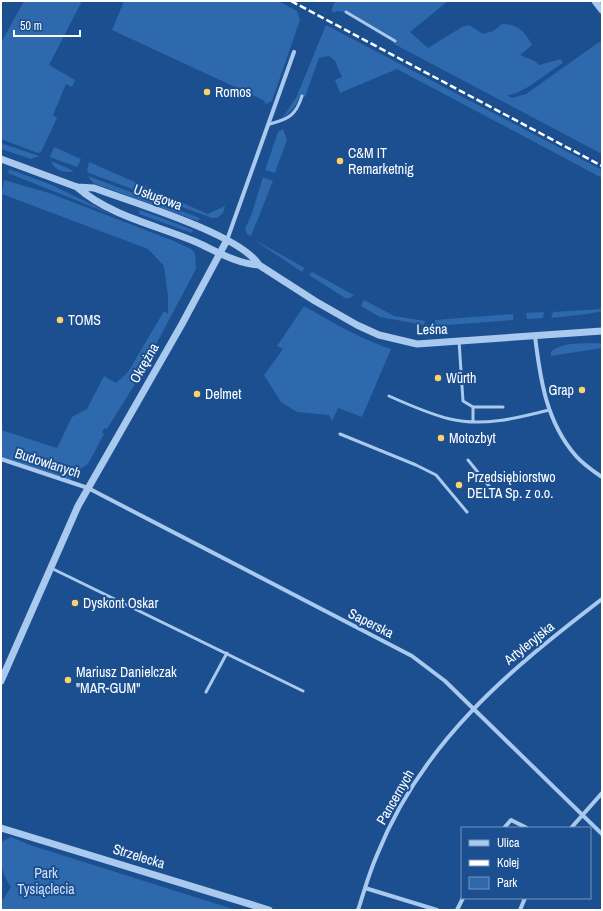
<svg xmlns="http://www.w3.org/2000/svg" width="603" height="911" font-family="'Archivo Narrow',sans-serif">
<style>
.green{fill:#2e69ad}
.lines{fill:none;stroke-linecap:round;stroke-linejoin:round}
.service{stroke:#a9c9ee;stroke-width:3}
.minor{stroke:#a9c9ee;stroke-width:4}
.tertiary{stroke:#a9c9ee;stroke-width:7}
.rail{stroke:#fff;stroke-width:2.5;stroke-dasharray:7 3;stroke-linecap:butt}
.poi-dot{fill:#ffd166;stroke:#1b4f8f;stroke-width:1.5}
.labels{text-anchor:middle;dominant-baseline:central;stroke-width:4;stroke-linejoin:round;paint-order:stroke}
.poi-label{font-size:14px;fill:#fff;stroke:#1b4f8f;text-anchor:start}
.street-label{font-size:14px;fill:#fff;stroke:#1b4f8f}
.park-label{font-size:14px;fill:#cfe3fa;stroke:#1b4f8f}
</style>
<rect width="100%" height="100%" fill="#1b4f8f"/>
<!-- green -->
<path class="green" d="M24 1H82L49 65 75 80 72 87 66 84 53 115 57 118 41 152 38 153 1 139V43Z
M124 1H278L297 11 300 20 272 101 266 104 263 100 112 30Z
M335 1H448L410 32 428 48 462 27 469 25 483 34 493 31 502 24C518 24 525 32 532 45L520 55C527 59 534 59 539 65L561 59 563 63C546 73 524 94 507 95L512 98 526 94 602 40V154L396 45 393 43 395 41 346 12 336 11 335 13 331 11Z
M326 25 602 170V178L397 69 340 93 335 80 342 77 335 61 329 56 319 58 305 97 300 96C296 105 292 112 283 117L296 98Z
M283 129 287 140 275 173 265 170 278 132Z
M1 143 39 156 31 159 1 149Z
M54 147 81 159 77 167 50 157Z
M51 161 74 171C66 174 53 170 51 161Z
M89 162 208 214 225 206 223 213 217 218H212L97 176 87 172Z
M9 169 52 185 113 215 8 173Z
M88 176 200 218 198 221 93 183Z
M263 177 273 181 251 236 247 234 245 229 252 213Z
M4 180 49 193 174 241 191 249 195 253 196 269 135 384 107 429 105 428 102 432 104 434 88 464 75 472 70 481 1 459V430L57 448 72 417 87 409 104 376 116 383 128 372 164 311 168 314V297L164 266 148 249 2 194Z
M140 210 193 230 192 233 139 214Z
M253 239 305 268 302 272Z
M312 272 354 295 350 298H345L309 275Z
M364 300 394 316 425 321 424 325 380 317 361 306Z
M304 306C332 322 360 339 391 349L362 417 338 408 332 421 329 415 297 412 281 402 264 375 283 349 277 346Z
M602 309V311L587 314 551 318 553 312Z
M544 312 543 318 527 319 526 313Z
M513 314V320L435 326V320Z
M602 343V348L551 356V352C563 341 586 344 602 343Z
M11 837 30 845 236 910H1V903L11 887C0 871 1 861 1 842Z"/>
<g class="lines">
<!-- service -->
<path class="service" d="M346 12 395 41
M270 124C289 119 296 115 302 96
M459 341 463 401 473 407V422
M389 396C409 405 429 414 450 419 482 427 518 418 549 410
M473 407H503
M340 434 416 465 436 475 467 512
M468 460 493 491
M51 568 303 691
M206 692 227 653"/>
<!-- minor -->
<path class="minor" d="M227 240 294 52
M535 336C540 378 546 422 576 456 583 464 593 471 602 477
M1 459 88 488 412 656 445 681 602 834
M504 828 511 820 527 828
M571 828 602 793
M365 888 437 910
M358 910C364 892 369 873 377 855 422 742 508 671 602 599
M457 910 463 898
M520 910 525 898"/>
<!-- tertiary -->
<path class="tertiary" d="M595 1 602 10
M1 159 77 187 94 188C131 202 240 234 259 265L315 301 357 325 379 335 417 344 602 331
M77 187C110 216 156 225 196 242 216 251 237 264 259 265
M1 681 78 506 182 324 227 240
M1 828 269 910"/>
<!-- rail -->
<path class="rail" d="M291 1 602 166"/>
</g>
<!-- markers -->
<g class="poi-dot">
<circle cx="207" cy="92" r="4"/>
<circle cx="340" cy="161" r="4"/>
<circle cx="60" cy="320" r="4"/>
<circle cx="438" cy="378" r="4"/>
<circle cx="582" cy="390" r="4"/>
<circle cx="197" cy="394" r="4"/>
<circle cx="441" cy="438" r="4"/>
<circle cx="459" cy="485" r="4"/>
<circle cx="75" cy="603" r="4"/>
<circle cx="68" cy="680" r="4"/>
</g>
<g class="labels">
<!-- poi labels -->
<g class="poi-label">
<text x="215" y="92">Romos</text>
<text x="348" y="153">C&amp;M IT<tspan x="348" dy="16">Remarketnig</tspan></text>
<text x="68" y="320">TOMS</text>
<text x="446" y="378">Würth</text>
<text x="574" y="390" text-anchor="end">Grap</text>
<text x="205" y="394">Delmet</text>
<text x="449" y="438">Motozbyt</text>
<text x="467" y="477">Przedsiębiorstwo<tspan x="467" dy="16">DELTA Sp. z o.o.</tspan></text>
<text x="83" y="603">Dyskont Oskar</text>
<text x="76" y="672">Mariusz Danielczak<tspan x="76" dy="16">"MAR-GUM"</tspan></text>
</g>
<!-- street labels -->
<g class="street-label">
<text transform="translate(158 197) rotate(20)">Usługowa</text>
<text transform="translate(432 329) rotate(-1)">Leśna</text>
<text transform="translate(144 363) rotate(-60)">Okrężna</text>
<text transform="translate(48 463) rotate(18)">Budowlanych</text>
<text transform="translate(371 623) rotate(27)">Saperska</text>
<text transform="translate(529 643) rotate(-39)">Artyleryjska</text>
<text transform="translate(395 797) rotate(-60)">Pancernych</text>
<text transform="translate(139 856) rotate(17)">Strzelecka</text>
</g>
<!-- park labels -->
<g class="park-label">
<text x="46" y="873">Park<tspan x="46" dy="16">Tysiąclecia</tspan></text>
</g>
</g>
<!-- border -->
<rect width="603" height="911" fill="none" stroke="#ffffff" stroke-width="4"/>
<!-- legend -->
<rect x="461" y="827" width="130" height="72" fill="#1b4f8f" stroke="#7695bc"/>
<rect x="469" y="840" width="20" height="6" fill="#a9c9ee" stroke="#7695bc"/>
<text x="497" y="847" font-size="12" fill="#ffffff">Ulica</text>
<rect x="469" y="860" width="20" height="6" fill="#ffffff" stroke="#7695bc"/>
<text x="497" y="867" font-size="12" fill="#ffffff">Kolej</text>
<rect x="469" y="877" width="20" height="12" fill="#2e69ad" stroke="#7695bc"/>
<text x="497" y="887" font-size="12" fill="#ffffff">Park</text>
<!-- scale -->
<path d="M14 30v6h66v-6" fill="none" stroke="#ffffff" stroke-width="2"/>
<text x="20" y="30" font-size="12" fill="#ffffff" stroke="#1b4f8f" stroke-width="3" paint-order="stroke">50 m</text>
</svg>
